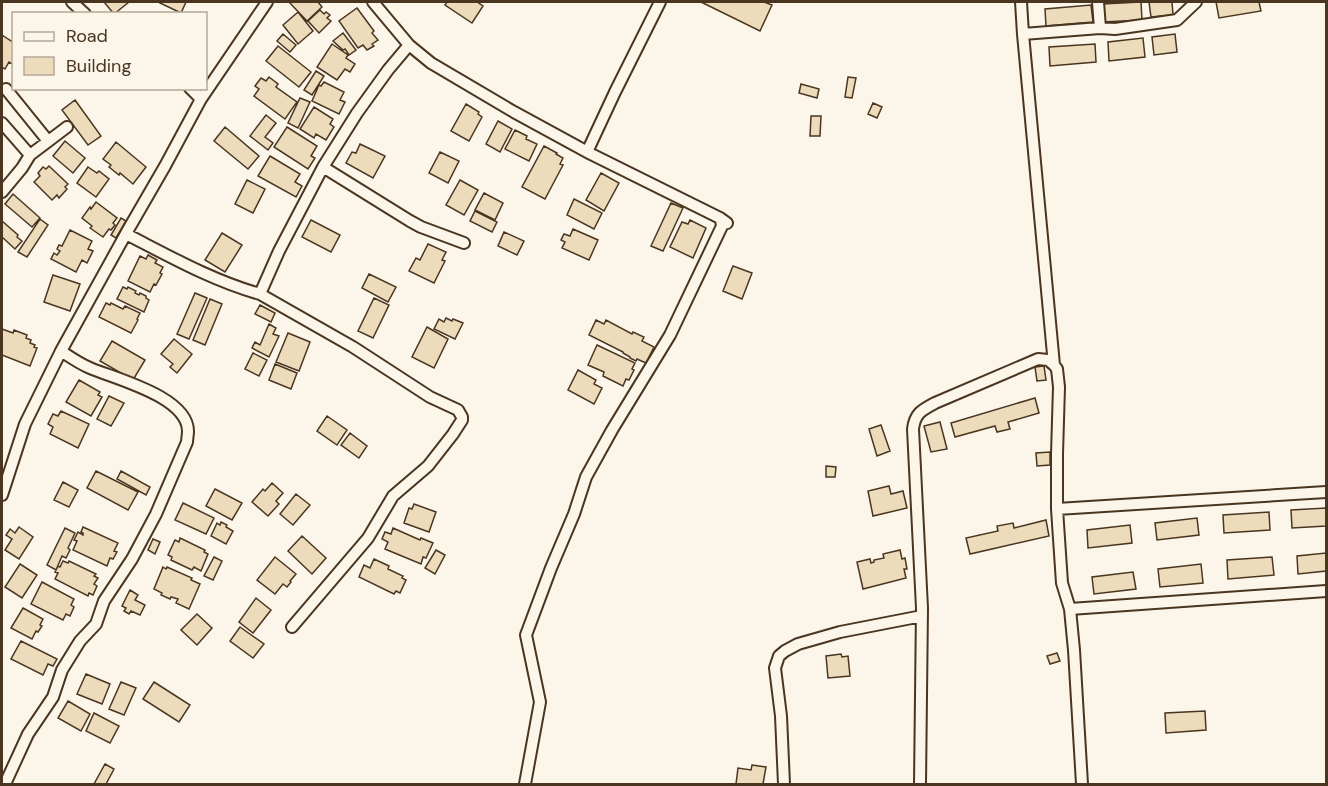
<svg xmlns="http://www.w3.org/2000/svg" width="1328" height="786" font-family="'DM Sans',sans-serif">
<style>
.building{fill:#ecdcbc;stroke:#4a3520;stroke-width:1.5}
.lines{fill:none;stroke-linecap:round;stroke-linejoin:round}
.street-casing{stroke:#4a3520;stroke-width:14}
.street{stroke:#fbf6e9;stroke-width:10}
</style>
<rect width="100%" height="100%" fill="#fbf6e9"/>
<!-- building -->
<path class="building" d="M104 2H129L114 14Z
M161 2H186L181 13 160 3Z
M289 2H318L322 7 307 21Z
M447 2H477L483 6 472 23 445 5Z
M701 2H764L772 5 760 31Z
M1141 2 1142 20 1103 22 1102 4Z
M1149 2H1172L1173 15 1151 17Z
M1216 2H1259L1261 11 1219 18Z
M1091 5 1093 22 1046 26 1045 9Z
M357 8 374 31 372 33 378 40 372 44 374 46 367 50 363 45 358 48 339 21Z
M320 10 324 14 326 12 330 15 327 18 331 21 319 33 308 21Z
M298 12 313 31 298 44 283 25Z
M343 33 356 50 349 55 345 49 343 50 333 41Z
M283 34 296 45 290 52 277 41Z
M1175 34 1177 52 1154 55 1152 37Z
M2 35 14 43V65L9 62 5 69 2 67Z
M1143 38 1145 57 1109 61 1108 42Z
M332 44 348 55 346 58 355 64 350 72 345 69 337 80 317 67Z
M1095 44 1096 62 1050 66 1049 47Z
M278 46 311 72 299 87 266 61Z
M316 71 324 76 312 95 304 90Z
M269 77 278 84 276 87 297 102 285 119 254 96 259 89 255 86 261 78 266 81Z
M848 77 856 78 852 98 845 97Z
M324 82 344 92 340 100 345 102 339 114 312 101 319 85 321 86Z
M801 84 819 89 817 98 799 93Z
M300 98 310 102 298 128 288 123Z
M75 100 101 136 88 145 62 110Z
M873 103 882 107 877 118 868 114Z
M466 104 479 112 478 114 482 117 469 141 451 131Z
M314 107 333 119 330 124 334 127 326 140 316 134 314 138 300 129Z
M266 115 276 123 265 137 273 143 268 150 250 136Z
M811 116H821L820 136H810Z
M498 121 512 129 500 152 486 144Z
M225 127 259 156 248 169 214 141Z
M287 127 317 146 311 156 315 158 308 169 274 147Z
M515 130 527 136 526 139 537 144 529 161 505 149Z
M65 141 85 158 73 173 53 156Z
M116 142 146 167 133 184 120 173 119 175 109 167 111 165 103 159Z
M360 144 385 156 373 178 346 163 352 152 356 153Z
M544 146 557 153 556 154 563 158 560 164 563 165 545 199 522 187Z
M440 152 459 161 448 183 429 173Z
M270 156 300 174 295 182 302 186 296 197 258 176Z
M49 166 68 184 65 187 67 189 59 198 57 195 52 200 34 182 40 176 38 173 43 167 46 169Z
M88 167 97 173 99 171 109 179 96 197 77 183Z
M601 173 619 183 604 211 586 200Z
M247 180 265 189 253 213 235 204Z
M460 180 478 190 464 215 446 205Z
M484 193 503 203 495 220 475 210Z
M13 194 40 218 32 227 5 204Z
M574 199 602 213 594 229 567 215Z
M96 202 117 218 113 223 115 225 111 230 109 229 103 237 90 228 92 226 82 218 90 207 91 209Z
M671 203 683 208 663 251 651 246Z
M475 211 497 222 492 232 470 221Z
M121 218 126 221 116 238 111 235Z
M40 219 48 225 27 257 18 252Z
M311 220 340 235 331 252 302 237Z
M690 220 706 228 693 258 670 247 682 222 688 224Z
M2 221 18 235 17 237 22 241 15 249 2 237Z
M573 229 598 240 589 260 562 248 565 242 561 240 564 234 570 236Z
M70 230 92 241 88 249 93 251 87 263 82 260 76 272 51 259 54 253 57 255 60 251 57 249 59 245 62 246Z
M504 232 524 241 517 255 498 246Z
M222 233 242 245 225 272 205 260Z
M428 244 446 252 442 260 445 261 434 283 409 271 416 258 420 260Z
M148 255 157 260 155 263 163 267 160 273 162 274 156 285 154 284 150 292 128 281 140 256 146 259Z
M733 266 752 273 742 299 723 291Z
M369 274 396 287 388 302 362 288Z
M53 275 80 284 70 311 44 302Z
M123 287 127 289 128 287 136 291 135 293 139 295 140 293 146 296V298L149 300 144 312 117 299Z
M195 293 207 298 189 339 177 334Z
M374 298 389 305 373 338 358 331Z
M210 299 222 304 205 345 193 340Z
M106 303 110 305 111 303 123 309 125 306 140 313 137 319 138 320 131 333 99 317Z
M260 305 275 313 271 322 255 314Z
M446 318 452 321 453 319 463 323 455 339 434 329 439 319 444 322Z
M596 320 604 324 606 320 632 334 633 332 644 337 642 341 654 347 646 363 637 359 636 361 630 358V357L623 353V352L589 335Z
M269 324 276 328 273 334 279 336 269 357 252 348 255 342 260 345Z
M427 327 448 339 434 368 412 357Z
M2 329 13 333 14 330 27 335 26 338 31 340 30 343 35 345 34 347 37 348 30 366 2 355Z
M288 333 310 342 299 371 276 362Z
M174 339 192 354 177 373 170 367 173 364 161 354Z
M112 341 145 360 133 380 100 361Z
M597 345 635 363 632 369 634 370 629 380 626 379 623 386 603 376 604 372 588 365Z
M253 353 267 360 259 376 245 369Z
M275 364 297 373 291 389 269 380Z
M1044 366 1046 380 1037 381 1035 367Z
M578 370 596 380 594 384 602 388 594 404 568 390Z
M79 380 100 392 98 395 102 397 91 416 66 402Z
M109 396 124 403 111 426 97 419Z
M1035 398 1039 413 1008 422 1010 429 997 432 995 426 955 437 951 423Z
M61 411 89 424 78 448 50 434 53 427 48 424 53 414 58 416Z
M327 416 347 430 337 445 317 431Z
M940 422 947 449 931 452 924 426Z
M881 425 890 451 877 456 869 429Z
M350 433 367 446 359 458 341 445Z
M1050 452V465L1037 466 1036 453Z
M826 466 836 467 835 477H826Z
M96 471 138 492 128 510 87 488Z
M121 471 150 487 146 495 117 479Z
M63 482 78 490 69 507 54 500Z
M272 483 283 493 276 501 279 504 268 516 252 502 263 489 265 491Z
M889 486 891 494 903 491 907 508 873 516 868 491Z
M215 489 242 503 232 520 206 506Z
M296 494 310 505 293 525 280 514Z
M183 503 214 518 206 534 175 520Z
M414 504 436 512 429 532 404 523 409 508 412 509Z
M1326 508V526L1292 528 1291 510Z
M1269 512 1270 530 1224 533 1223 515Z
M1197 518 1199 535 1157 540 1155 523Z
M1046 520 1049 536 970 554 966 538 998 531 997 526 1013 523 1014 528Z
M221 522 227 525 226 527 233 531 226 544 211 536 217 523 220 525Z
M1130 525 1132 543 1088 548 1087 530Z
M19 527 33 537 19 559 5 550 12 539 6 535 10 529 15 533Z
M83 527 118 543 114 551 117 552 113 559 110 558 107 566 73 550 77 541 74 540 78 532 83 535V533L81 532Z
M65 528 75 533 68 548 70 550 66 558 62 556 56 570 47 565Z
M393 528 420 540 421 538 433 543 426 558 423 557 421 564 385 549 388 542 382 539 385 532 391 534Z
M302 536 326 558 312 574 288 551Z
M180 538 205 550 204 552 208 554 201 571 194 567 192 570 171 560 172 557 168 555 175 540 179 542Z
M153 539 160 542 155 554 148 550Z
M436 550 445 555 435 574 425 568Z
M900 550 902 559 905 558 907 569H904L906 578 863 589 857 562 870 559 871 563 874 562V560L884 558 883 554Z
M1326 553V571L1298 574 1297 556Z
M214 557 222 561 213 580 204 576Z
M275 557 296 574 290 581 291 582 287 587 283 584 275 594 257 580Z
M1272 557 1274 575 1228 579 1227 560Z
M374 559 389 566 388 569 403 576 402 578 406 580 400 593 396 591 394 594 359 577 364 565 370 568Z
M63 561 68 563 69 561 96 574 94 576 98 578 94 584 97 586 93 595 89 593 88 596 55 579 58 573 55 572 58 566 60 567Z
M20 564 37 575 22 598 5 587Z
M1201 564 1203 583 1160 587 1158 569Z
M163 567 166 569 167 567 192 578 191 580 200 584 189 609 176 603 178 599 171 597 170 599 161 595 162 593 154 589Z
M1133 572 1136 589 1094 594 1092 577Z
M42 582 74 599 71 605 74 607 70 616 66 614 63 620 31 604Z
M130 590 138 595 135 600 145 605 140 615 131 611 129 614 124 611 126 608 122 606Z
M256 598 271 610 253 633 239 622Z
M23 608 43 619 40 625 42 626 38 632 36 631 32 639 11 628Z
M197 614 212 628 197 645 181 630Z
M240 627 264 644 253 658 230 641Z
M21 641 57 659 53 666 48 664 43 675 11 659Z
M1057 653 1060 661 1050 664 1047 656Z
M841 654 842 657 848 656 850 676 828 678 826 656Z
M86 674 110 684 102 704 77 694Z
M121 682 136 688 124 715 109 709Z
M154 682 190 705 179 722 143 699Z
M68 701 90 714 81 731 58 718Z
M1205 711 1206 730 1166 733 1165 713Z
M94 713 119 726 110 743 86 731Z
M105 764 114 769 106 784H94Z
M752 765 766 767 763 784H736L738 768 751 770Z"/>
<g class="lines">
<defs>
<path id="street" d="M72 2 85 14
M373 2 409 45 431 63 514 112 591 154 720 218 727 223 721 220 722 226 670 335 612 430 586 477 574 514 551 568 526 635 540 702 525 784
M1021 2 1023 34 1054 365
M1098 2 1100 28
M1023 34 1100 28 1115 29 1177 20 1196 2
M190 88 201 99
M6 89 48 141
M2 123 30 155
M587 152 615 92 660 2
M323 167 410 221 421 227 464 243
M2 192 22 168 30 155 67 127
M126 234C169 256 213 281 260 294L353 347 430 397 458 410 462 417V420L453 434 428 466 393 496 368 538 292 627
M260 294 279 251 323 167 357 113 388 70 409 45
M2 495 25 424 61 351 128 230 165 166 201 99 267 2
M1057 509 1326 492
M1070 609 1326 591
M5 784 28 734 53 697 62 670 80 641 96 624 104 601 132 559 156 514 187 442C187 441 188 433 188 432 189 397 116 379 90 368 80 364 70 357 61 351
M784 784 781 716 775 668 779 656 785 651 798 644 840 632 922 616
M920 784 922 608 913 429C915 413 922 410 935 403L1038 359 1048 360 1054 365 1057 369 1059 387 1057 454V509L1062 583 1070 609 1074 650 1082 784"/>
</defs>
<!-- street casing -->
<use href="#street" class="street-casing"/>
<!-- street -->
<use href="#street" class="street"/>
</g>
<!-- border -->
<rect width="1328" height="786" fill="none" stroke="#4a3520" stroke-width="6"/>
<!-- legend -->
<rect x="12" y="12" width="195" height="78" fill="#fbf6e9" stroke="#b4a999" stroke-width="1.5"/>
<rect x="24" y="32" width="30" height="9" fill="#fbf6e9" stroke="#b4a999" stroke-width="1.5"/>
<text x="66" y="42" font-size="18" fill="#4a3520">Road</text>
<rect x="24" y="57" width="30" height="18" fill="#ecdcbc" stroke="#b4a999" stroke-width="1.5"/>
<text x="66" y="72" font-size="18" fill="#4a3520">Building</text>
</svg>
